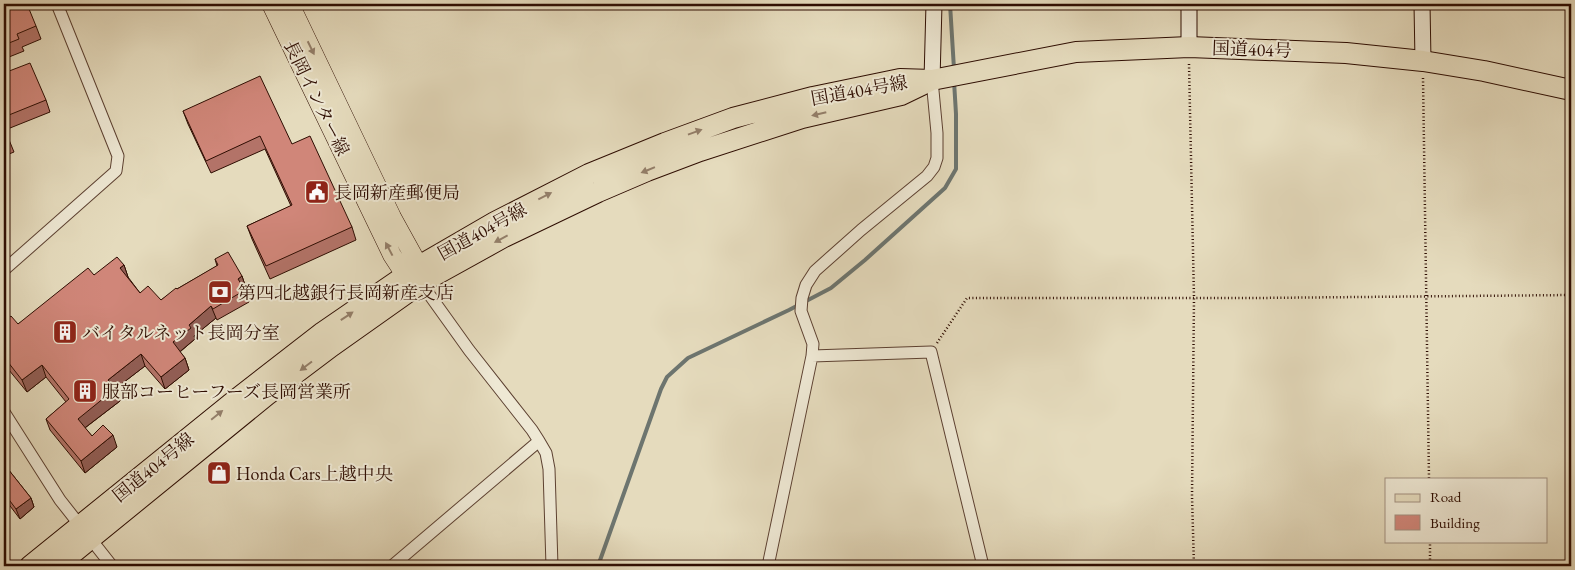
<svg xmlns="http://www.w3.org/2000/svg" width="1575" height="570" font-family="'EB Garamond','Noto Serif JP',serif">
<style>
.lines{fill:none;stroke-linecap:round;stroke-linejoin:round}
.stream{stroke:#6d756f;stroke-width:4}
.street-casing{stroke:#5c4031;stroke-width:13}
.secondary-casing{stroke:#2e0d02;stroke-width:17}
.primary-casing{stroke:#2e0d02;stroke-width:19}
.highway-casing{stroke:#2e0d02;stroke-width:22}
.path{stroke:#2e0d02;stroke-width:2.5;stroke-dasharray:1 2.5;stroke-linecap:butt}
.street{stroke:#eee8d4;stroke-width:11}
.secondary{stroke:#eee8d4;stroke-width:15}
.primary{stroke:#e5dbbd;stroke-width:18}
.highway{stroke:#e5dbbd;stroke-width:20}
.wall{fill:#b37368;stroke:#2e0d02}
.shaded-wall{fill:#925e55;stroke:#2e0d02}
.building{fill:#d08679;stroke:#2e0d02}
.oneway{fill:#937e69}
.labels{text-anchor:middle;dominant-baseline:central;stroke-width:4;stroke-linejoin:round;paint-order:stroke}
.street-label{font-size:18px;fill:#2e0d02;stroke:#eee8d4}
.poi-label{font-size:18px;fill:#2e0d02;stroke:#eee8d4;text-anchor:start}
</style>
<rect width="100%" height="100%" fill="#e5dbbd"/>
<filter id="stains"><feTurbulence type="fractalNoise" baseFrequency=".004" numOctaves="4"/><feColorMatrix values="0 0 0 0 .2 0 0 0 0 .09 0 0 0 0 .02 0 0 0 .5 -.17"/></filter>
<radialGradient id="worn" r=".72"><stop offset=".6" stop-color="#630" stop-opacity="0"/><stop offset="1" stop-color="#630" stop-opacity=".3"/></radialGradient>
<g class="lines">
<!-- stream -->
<path class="stream" d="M950 4 954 69
M598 566 661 389 667 377 688 358 789 310 831 288 865 260 945 188 956 169V114L954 81"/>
<defs>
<path id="street" d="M4 270 116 171 118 156 57 4
M812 356 931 352 983 566
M4 412 60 500 112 566
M539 441 546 453 549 469 552 566
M392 566 539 441 532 430 469 350 421 283
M768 566 812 356 813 344 801 311 802 298 806 285 815 271 861 230 927 176 934 167 937 158V133L932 80"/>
<path id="secondary" d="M1189 4V47
M1422 4 1423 61
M932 80 934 4"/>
<path id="primary" d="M271 4 392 255 405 275 418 282
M290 4 392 217 419 266 420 278"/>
<path id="highway" d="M30 566 234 401 323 332 419 266 495 222 589 174 665 143 733 118 813 97 900 79 932 80 1076 52 1189 47 1346 53 1423 61 1484 71 1571 90
M57 566 267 395 332 346 421 283 504 237 598 192 647 171 700 151 802 118 901 95 930 81"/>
</defs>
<!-- street casing -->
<use href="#street" class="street-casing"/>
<!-- secondary casing -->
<use href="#secondary" class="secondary-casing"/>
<!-- primary casing -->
<use href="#primary" class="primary-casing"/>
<!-- highway casing -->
<use href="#highway" class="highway-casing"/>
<!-- path -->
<path class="path" d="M1189 64 1194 298 1192 496 1194 566
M1423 78 1429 479
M937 343 967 298H1256L1571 295
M1430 541V566"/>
<!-- street -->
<use href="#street" class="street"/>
<!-- secondary -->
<use href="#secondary" class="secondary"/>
<!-- primary -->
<use href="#primary" class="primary"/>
<!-- highway -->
<use href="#highway" class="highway"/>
</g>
<!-- wall -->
<path class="wall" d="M4 4 36 26 41 39 22 47 24 51 4 59Z
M4 73 46 100 50 112 5 130 14 152 4 156Z
M183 111 292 144 352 227 356 240 270 279 252 239 247 226 291 206 265 149 211 173 188 124Z
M215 259 242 276 246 288 244 289 249 302 217 320 216 318 194 336 195 339 180 352 185 358 189 370 165 389 145 366 115 389 120 401 85 428 92 436 117 447 85 473 50 430 46 419 66 402 46 377 27 392 4 364V321L18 324 94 275 124 265 128 277 140 293 161 300 177 289 217 266Z
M4 464 31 498 34 507 20 519 4 498Z"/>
<!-- shaded-wall -->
<path class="shaded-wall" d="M124 265 128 277 125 280 120 268Z
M242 276 246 288 242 290 238 279Z
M211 306 216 318 194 336 195 339 177 354 173 342 189 325Z
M141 354 145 366 115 389 120 401 82 430 78 419 108 380Z
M185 358 189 370 165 389 161 377Z
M42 365 46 377 27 392 22 380Z
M113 435 117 447 85 473 81 461Z
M31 498 34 507 20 519 16 509Z"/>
<!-- building -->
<path class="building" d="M4 4H27L36 26 17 34 19 39 4 45Z
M30 63 46 100 4 117V73Z
M260 76 292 144 310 136 352 227 266 266 247 226 292 205 260 136 206 161 183 111Z
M4 126 9 140 4 142Z
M228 252 242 276 238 279 245 290 213 309 211 306 189 325 191 328 173 342 185 358 161 377 141 354 108 380 115 389 78 419 92 436 103 425 113 435 81 461 46 419 69 399 42 365 22 380 4 357V321L11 316 18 324 88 268 94 275 117 257 124 265 120 268 140 293 148 286 161 300 176 288 177 289 218 265 215 259Z
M4 464 31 498 16 509 4 493Z"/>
<!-- one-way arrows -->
<defs><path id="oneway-solid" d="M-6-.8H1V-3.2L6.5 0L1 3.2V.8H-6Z" transform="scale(1.25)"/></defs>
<g class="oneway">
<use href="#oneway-solid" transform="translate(311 48) rotate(64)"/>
<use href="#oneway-solid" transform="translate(819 114) rotate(167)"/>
<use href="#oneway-solid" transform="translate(695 132) rotate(-20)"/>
<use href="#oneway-solid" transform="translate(648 170) rotate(158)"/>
<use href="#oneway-solid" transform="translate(545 196) rotate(-27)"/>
<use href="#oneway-solid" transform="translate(501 239) rotate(152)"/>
<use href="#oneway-solid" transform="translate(389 249) rotate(-118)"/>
<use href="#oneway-solid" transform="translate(347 316) rotate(-34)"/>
<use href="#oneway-solid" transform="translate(306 366) rotate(143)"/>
<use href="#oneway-solid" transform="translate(217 415) rotate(-39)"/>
</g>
<!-- icons -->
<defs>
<symbol id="civic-square" viewBox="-11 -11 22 22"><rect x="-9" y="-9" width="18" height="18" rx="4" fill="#8f2418" stroke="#eee8d4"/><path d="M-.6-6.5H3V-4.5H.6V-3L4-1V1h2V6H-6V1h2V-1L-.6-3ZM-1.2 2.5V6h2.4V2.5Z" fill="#fff"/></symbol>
<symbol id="bank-square" viewBox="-11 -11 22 22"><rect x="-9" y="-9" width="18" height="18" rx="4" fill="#8f2418" stroke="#eee8d4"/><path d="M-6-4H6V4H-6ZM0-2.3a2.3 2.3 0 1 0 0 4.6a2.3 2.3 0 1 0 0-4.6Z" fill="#fff"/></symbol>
<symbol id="building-square" viewBox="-11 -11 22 22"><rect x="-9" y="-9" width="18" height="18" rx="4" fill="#8f2418" stroke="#eee8d4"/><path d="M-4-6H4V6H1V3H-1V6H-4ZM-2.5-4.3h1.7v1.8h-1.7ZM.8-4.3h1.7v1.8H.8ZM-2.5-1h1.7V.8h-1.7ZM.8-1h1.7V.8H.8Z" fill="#fff"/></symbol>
<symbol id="shop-square" viewBox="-11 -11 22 22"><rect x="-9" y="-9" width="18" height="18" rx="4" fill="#8f2418" stroke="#eee8d4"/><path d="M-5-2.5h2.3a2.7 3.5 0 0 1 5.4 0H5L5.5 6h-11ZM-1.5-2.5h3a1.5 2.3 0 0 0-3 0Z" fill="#fff"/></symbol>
</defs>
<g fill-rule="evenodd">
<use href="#civic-square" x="303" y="178" width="28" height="28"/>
<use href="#bank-square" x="206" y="278" width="28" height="28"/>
<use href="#building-square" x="51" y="318" width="28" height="28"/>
<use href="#building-square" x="71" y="377" width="28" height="28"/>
<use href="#shop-square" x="205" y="459" width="28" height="28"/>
</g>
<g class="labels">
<!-- street labels -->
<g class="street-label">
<text transform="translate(1252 49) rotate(2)">国道404号</text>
<text transform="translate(859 90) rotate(-10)">国道404号線</text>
<text transform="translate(317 98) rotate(64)">長岡インター線</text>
<text transform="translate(482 231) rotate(-29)">国道404号線</text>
<text transform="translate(153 467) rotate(-39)">国道404号線</text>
</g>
<!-- poi labels -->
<g class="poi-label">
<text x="334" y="192">長岡新産郵便局</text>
<text x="238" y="292">第四北越銀行長岡新産支店</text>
<text x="82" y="332">バイタルネット長岡分室</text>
<text x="102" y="391">服部コーヒーフーズ長岡営業所</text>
<text x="236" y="473">Honda Cars上越中央</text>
</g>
</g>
<!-- margin -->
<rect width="1575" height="570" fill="none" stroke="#e5dbbd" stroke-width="20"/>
<rect x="5" y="5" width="1565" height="560" fill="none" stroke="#2e0d02" stroke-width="2.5"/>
<rect x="10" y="10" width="1555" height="550" fill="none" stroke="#2e0d02"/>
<!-- legend -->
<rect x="1385" y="478" width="162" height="65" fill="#eee8d4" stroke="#a19080"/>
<rect x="1395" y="494" width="25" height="8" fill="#e5dbbd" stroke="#a19080"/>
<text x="1430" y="502" font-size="15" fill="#2e0d02">Road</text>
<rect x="1395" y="515" width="25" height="15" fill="#d08679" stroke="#a19080"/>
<text x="1430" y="528" font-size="15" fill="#2e0d02">Building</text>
<rect width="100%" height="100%" filter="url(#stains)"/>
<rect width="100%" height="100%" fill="url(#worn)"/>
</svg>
